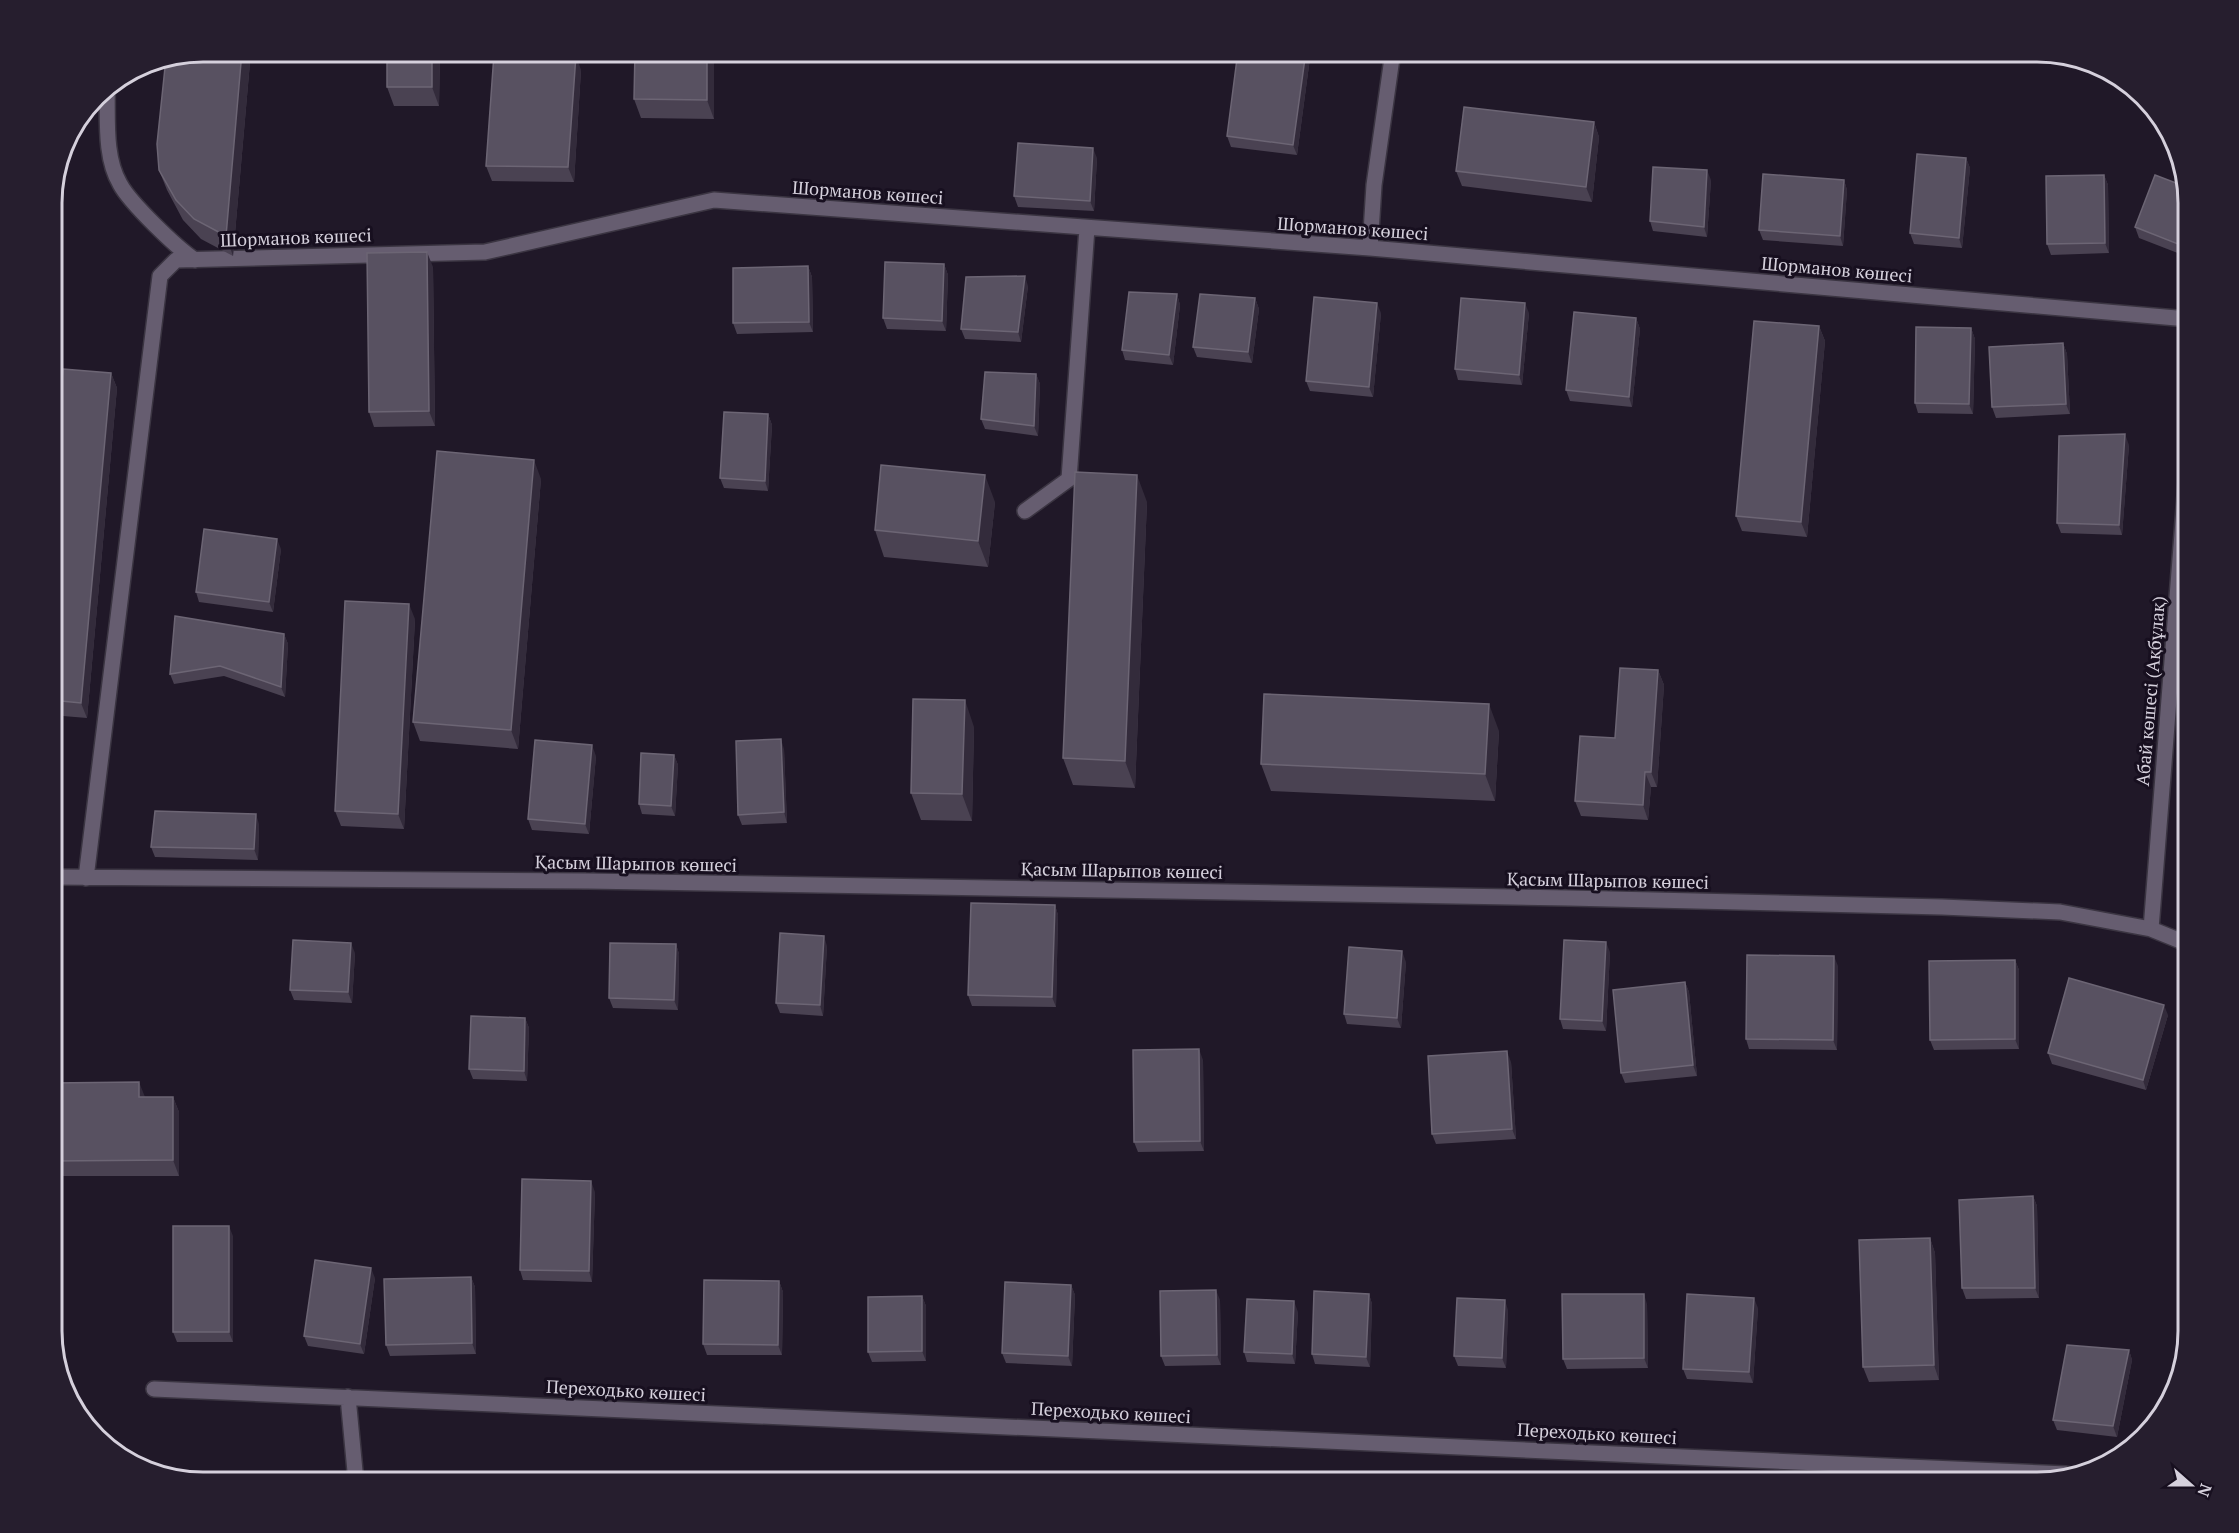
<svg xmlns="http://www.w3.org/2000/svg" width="2239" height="1533" font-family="'PT Serif',serif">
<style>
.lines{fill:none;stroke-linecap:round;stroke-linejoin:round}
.minor-casing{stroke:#3b3542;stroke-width:18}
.minor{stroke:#665d70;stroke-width:15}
.wall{fill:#4a4252}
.shaded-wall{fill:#332b3b}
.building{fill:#585161;stroke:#6c6574;stroke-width:1.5}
.labels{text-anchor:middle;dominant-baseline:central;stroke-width:6;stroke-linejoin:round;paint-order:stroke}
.street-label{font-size:18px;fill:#d5d0dc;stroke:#170f1f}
.rim{fill:none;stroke:#d5d0dc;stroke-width:3}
</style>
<rect width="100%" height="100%" fill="#201828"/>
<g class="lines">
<defs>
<path id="minor" d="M107 88C108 118 104 157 120 184 130 203 177 248 195 260
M1370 248 1374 185 1393 51
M1025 511 1069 479 1087 228
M51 877 588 881 1569 898 1942 907 2060 912 2151 929 2188 944
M86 878 160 276 176 260 485 252 714 200 1370 248 2188 319
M2151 929 2188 457
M154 1389 2066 1474
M348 1397 356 1482"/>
</defs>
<!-- minor casing -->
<use href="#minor" class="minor-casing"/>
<!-- minor -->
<use href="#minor" class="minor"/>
</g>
<!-- wall -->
<path class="wall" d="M202 51H251L233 256 201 239 183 220 167 190 159 170Z
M440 51 439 106H394L387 87Z
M635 51H714V119L641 118 634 99Z
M1310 58 1297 155 1231 147 1227 136Z
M581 70 574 182 492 181 486 166Z
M1594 122 1599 137 1592 202 1462 186 1456 171Z
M1097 158 1094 211 1018 207 1014 196Z
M1966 158 1970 168 1962 248 1914 244 1910 233Z
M2104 175 2108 185 2109 253 2051 255 2047 244Z
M1711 180 1707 237 1653 231 1650 221Z
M1844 180 1847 190 1843 246 1763 240 1759 230Z
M2188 202V257L2139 238 2135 227Z
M944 264 948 275 946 331 887 329 883 318Z
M808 266 812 277 813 332 737 334 733 323Z
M433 267 435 426 374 427 369 412Z
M1028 286 1021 342 965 339 961 329Z
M1177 294 1180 305 1173 365 1125 360 1122 350Z
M1255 298 1259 309 1252 363 1197 357 1193 347Z
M1381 313 1373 397 1310 391 1306 381Z
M1529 313 1522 385 1458 380 1455 369Z
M1636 318 1640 329 1632 407 1570 401 1566 390Z
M1819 326 1825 341 1807 537 1742 531 1736 516Z
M1971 328 1975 339 1973 414 1918 413 1915 403Z
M2063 343 2067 354 2070 414 1996 418 1992 407Z
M111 373 117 388 87 718 51 715V498Z
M1036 374 1040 384 1038 436 985 429 981 419Z
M768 414 772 425 768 491 724 488 720 478Z
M2129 445 2122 535 2061 533 2057 523Z
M541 479 518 749 420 741 413 722Z
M995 502 988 567 884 557 875 530Z
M1147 502 1135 788 1073 785 1063 758Z
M281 549 273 612 199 602 196 592Z
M415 619 404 829 341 826 335 811Z
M284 634 288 644 285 697 224 676 174 684 170 674Z
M1658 670 1664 685 1657 787H1651L1648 820 1581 816 1575 801Z
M974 727 972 821 921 820 911 793Z
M1499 731 1495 801 1271 791 1261 764Z
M784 749 787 823 742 825 738 815Z
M674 755 678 765 675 816 642 814 639 804Z
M596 756 589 834 532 830 528 819Z
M259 824 258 860 155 857 151 847Z
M1055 905 1058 915 1056 1007 972 1006 968 995Z
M676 944 679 954 678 1010 613 1008 609 998Z
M827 946 823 1016 780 1013 776 1003Z
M1610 952 1606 1031 1563 1029 1560 1019Z
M355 953 352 1003 294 1000 290 990Z
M2015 960 2019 970V1049L1934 1050 1930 1040Z
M1406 962 1401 1028 1347 1024 1344 1014Z
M1838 966 1837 1050 1749 1049 1746 1039Z
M1685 982 1689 992 1697 1076 1625 1083 1621 1073Z
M2168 1015 2146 1090 2052 1064 2048 1053Z
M525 1018 529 1028 527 1081 473 1079 469 1069Z
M1203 1060 1204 1151 1138 1152 1134 1142Z
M1511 1062 1516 1139 1436 1144 1432 1134Z
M51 1083 145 1097H173L179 1112V1176H51Z
M595 1192 592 1282 523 1280 520 1270Z
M2033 1196 2037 1206 2039 1298 1966 1299 1962 1288Z
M233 1236V1342H177L173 1332Z
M1930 1238 1935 1253 1939 1380 1869 1382 1863 1367Z
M471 1277 475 1287 476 1354 390 1356 386 1345Z
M375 1278 364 1354 308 1346 304 1336Z
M779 1281 783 1292 782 1355H707L703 1344Z
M1071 1285 1075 1295 1072 1366 1006 1363 1002 1353Z
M1369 1294 1372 1304 1370 1367 1315 1364 1312 1354Z
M922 1296 926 1306V1361L872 1362 868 1352Z
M1220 1300 1221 1365 1165 1366 1161 1356Z
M1647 1304 1648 1368 1567 1369 1563 1359Z
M1758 1308 1753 1383 1687 1379 1683 1369Z
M1508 1310 1506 1368 1458 1366 1454 1356Z
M1298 1312 1295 1364 1247 1362 1244 1352Z
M2129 1350 2132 1360 2117 1437 2057 1430 2053 1420Z"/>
<!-- shaded-wall -->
<path class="shaded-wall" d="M242 51H251L233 256 226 236Z
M432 51H440L439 106 432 87Z
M707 51H714V119L707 100Z
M1306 51H1307L1310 58 1297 155 1293 145Z
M576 55 581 70 574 182 568 167Z
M1594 122 1599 137 1592 202 1586 187Z
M1093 148 1097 158 1094 211 1090 201Z
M1966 158 1970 168 1962 248 1959 238Z
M1707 170 1711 180 1707 237 1704 227Z
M2104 175 2108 185 2109 253 2105 243Z
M1844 180 1847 190 1843 246 1840 236Z
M427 252 433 267 435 426 429 411Z
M944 264 948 275 946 331 942 321Z
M808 266 812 277 813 332 809 322Z
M1025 276 1028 286 1021 342 1018 332Z
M1177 294 1180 305 1173 365 1169 355Z
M1255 298 1259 309 1252 363 1248 352Z
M1377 303 1381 313 1373 397 1369 387Z
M1525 303 1529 313 1522 385 1519 375Z
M1636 318 1640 329 1632 407 1629 397Z
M1819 326 1825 341 1807 537 1801 522Z
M1971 328 1975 339 1973 414 1969 404Z
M2063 343 2067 354 2070 414 2066 404Z
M111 373 117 388 87 718 81 703Z
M1036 374 1040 384 1038 436 1034 426Z
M768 414 772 425 768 491 765 481Z
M2125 434 2129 445 2122 535 2119 525Z
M534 460 541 479 518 749 511 730Z
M985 475 995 502 988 567 978 541Z
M1137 475 1147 502 1135 788 1125 761Z
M277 539 281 549 273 612 269 602Z
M409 604 415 619 404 829 398 814Z
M284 634 288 644 285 697 281 687Z
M1658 670 1664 685 1657 787 1651 772Z
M965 700 974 727 972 821 962 794Z
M1489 704 1499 731 1495 801 1485 774Z
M781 739 784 749 787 823 784 812Z
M592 745 596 756 589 834 585 824Z
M674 755 678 765 675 816 671 806Z
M1645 772 1651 787 1648 820 1643 805Z
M256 814 259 824 258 860 254 849Z
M1055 905 1058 915 1056 1007 1052 997Z
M824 936 827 946 823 1016 820 1005Z
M1606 942 1610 952 1606 1031 1602 1021Z
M351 943 355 953 352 1003 348 992Z
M676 944 679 954 678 1010 674 1000Z
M1402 951 1406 962 1401 1028 1397 1018Z
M1834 956 1838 966 1837 1050 1833 1040Z
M2015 960 2019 970V1049L2015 1039Z
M1685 982 1689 992 1697 1076 1693 1065Z
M2164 1005 2168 1015 2146 1090 2143 1080Z
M525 1018 529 1028 527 1081 524 1071Z
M1199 1049 1203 1060 1204 1151 1200 1141Z
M1507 1051 1511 1062 1516 1139 1512 1129Z
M139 1082 145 1097H139Z
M173 1097 179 1112V1176L173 1160Z
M591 1181 595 1192 592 1282 589 1271Z
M2033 1196 2037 1206 2039 1298 2035 1288Z
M229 1226 233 1236V1342L229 1332Z
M1930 1238 1935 1253 1939 1380 1934 1365Z
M371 1268 375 1278 364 1354 360 1344Z
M471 1277 475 1287 476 1354 472 1343Z
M779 1281 783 1292 782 1355 778 1345Z
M1071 1285 1075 1295 1072 1366 1068 1356Z
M1216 1290 1220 1300 1221 1365 1217 1355Z
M1369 1294 1372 1304 1370 1367 1366 1357Z
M1644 1294 1647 1304 1648 1368 1644 1358Z
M922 1296 926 1306V1361L922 1351Z
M1754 1298 1758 1308 1753 1383 1749 1372Z
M1505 1300 1508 1310 1506 1368 1502 1358Z
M1294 1301 1298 1312 1295 1364 1292 1354Z
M2129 1350 2132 1360 2117 1437 2113 1426Z"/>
<!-- building -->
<path class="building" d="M202 51H242L226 236 194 219 176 200 159 170 157 144 166 58Z
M387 51H432V87H387Z
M635 51H707V100L634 99Z
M1238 51H1306L1293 145 1227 136Z
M494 54 576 55 568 167 486 166Z
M1464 107 1594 122 1586 187 1456 171Z
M1018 143 1093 148 1090 201 1014 196Z
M1917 154 1966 158 1959 238 1910 233Z
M1653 167 1707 170 1704 227 1650 221Z
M1763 174 1844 180 1840 236 1759 230Z
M2104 175 2105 243 2047 244 2046 176Z
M2155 175 2184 186 2188 202V248L2135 227Z
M427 252 429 411 369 412 367 253Z
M885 262 944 264 942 321 883 318Z
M808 266 809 322 733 323V268Z
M1025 276 1018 332 961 329 966 277Z
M1129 292 1177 294 1169 355 1122 350Z
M1200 294 1255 298 1248 352 1193 347Z
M1314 297 1377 303 1369 387 1306 381Z
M1461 298 1525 303 1519 375 1455 369Z
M1574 312 1636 318 1629 397 1566 390Z
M1754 321 1819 326 1801 522 1736 516Z
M1916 327 1971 328 1969 404 1915 403Z
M2063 343 2066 404 1992 407 1989 347Z
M63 369 111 373 81 703 51 700V498Z
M985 372 1036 374 1034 426 981 419Z
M724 412 768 414 765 481 720 478Z
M2125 434 2119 525 2057 523 2059 436Z
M437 451 534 460 511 730 413 722Z
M881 465 985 475 978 541 875 530Z
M1075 472 1137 475 1125 761 1063 758Z
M204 529 277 539 269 602 196 592Z
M345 601 409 604 398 814 335 811Z
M175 616 284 634 281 687 220 666 170 674Z
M1620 668 1658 670 1651 772H1645L1643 805 1575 801 1580 736 1615 738Z
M1264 694 1489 704 1485 774 1261 764Z
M913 699 965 700 962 794 911 793Z
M781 739 784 812 738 815 736 741Z
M535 740 592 745 585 824 528 819Z
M641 753 674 755 671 806 639 804Z
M155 811 256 814 254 849 151 847Z
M971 903 1055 905 1052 997 968 995Z
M780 933 824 936 820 1005 776 1003Z
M293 940 351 943 348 992 290 990Z
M1564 940 1606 942 1602 1021 1560 1019Z
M610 943 676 944 674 1000 609 998Z
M1349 947 1402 951 1397 1018 1344 1014Z
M1747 955 1834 956 1833 1040 1746 1039Z
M2015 960V1039L1930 1040 1929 961Z
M2069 978 2164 1005 2143 1080 2048 1053Z
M1685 982 1693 1065 1621 1073 1613 990Z
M471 1016 525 1018 524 1071 469 1069Z
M1199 1049 1200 1141 1134 1142 1133 1050Z
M1507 1051 1512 1129 1432 1134 1428 1056Z
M139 1082V1097H173V1160L51 1161V1083Z
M522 1179 591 1181 589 1271 520 1270Z
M2033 1196 2035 1288H1962L1959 1200Z
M173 1226H229V1332H173Z
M1930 1238 1934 1365 1863 1367 1859 1240Z
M315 1260 371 1268 360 1344 304 1336Z
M471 1277 472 1343 386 1345 384 1279Z
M704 1280 779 1281 778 1345 703 1344Z
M1005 1282 1071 1285 1068 1356 1002 1353Z
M1216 1290 1217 1355 1161 1356 1160 1291Z
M1314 1291 1369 1294 1366 1357 1312 1354Z
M1562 1294H1644V1358L1563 1359Z
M1687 1294 1754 1298 1749 1372 1683 1369Z
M922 1296V1351L868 1352V1297Z
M1457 1298 1505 1300 1502 1358 1454 1356Z
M1247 1299 1294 1301 1292 1354 1244 1352Z
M2067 1345 2129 1350 2113 1426 2053 1420Z
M656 1474V1482H590V1476Z
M791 1476 792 1482H738V1480Z
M944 1476 945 1482H885V1480Z
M1328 1480V1482H1291Z"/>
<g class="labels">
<!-- street labels -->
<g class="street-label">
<text transform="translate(868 192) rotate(4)">Шорманов көшесі</text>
<text transform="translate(1353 228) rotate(4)">Шорманов көшесі</text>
<text transform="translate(296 237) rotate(-2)">Шорманов көшесі</text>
<text transform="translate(1837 269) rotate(5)">Шорманов көшесі</text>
<text transform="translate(2150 691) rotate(-85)">Абай көшесі (Ақбұлақ)</text>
<text transform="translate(636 863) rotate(1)">Қасым Шарыпов көшесі</text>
<text transform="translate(1122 870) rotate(1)">Қасым Шарыпов көшесі</text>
<text transform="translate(1608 880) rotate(1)">Қасым Шарыпов көшесі</text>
<text transform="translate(626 1390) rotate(3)">Переходько көшесі</text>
<text transform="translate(1111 1412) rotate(3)">Переходько көшесі</text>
<text transform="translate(1597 1433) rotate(3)">Переходько көшесі</text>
</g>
</g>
<!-- crop -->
<path d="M0 0H2239V1533H0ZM203 62H2037A141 141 0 0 1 2178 203V1331A141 141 0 0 1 2037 1472H203A141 141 0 0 1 62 1331V203A141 141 0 0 1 203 62Z" fill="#261e2e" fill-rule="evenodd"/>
<path class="rim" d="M203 62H2037A141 141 0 0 1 2178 203V1331A141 141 0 0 1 2037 1472H203A141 141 0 0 1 62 1331V203A141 141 0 0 1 203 62Z"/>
<!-- north arrow -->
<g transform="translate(2191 1485) rotate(111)" stroke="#170f1f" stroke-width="4.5" paint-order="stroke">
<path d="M0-4.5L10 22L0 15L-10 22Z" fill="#d5d0dc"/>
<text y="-9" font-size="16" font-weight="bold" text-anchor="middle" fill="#d5d0dc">N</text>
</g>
</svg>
